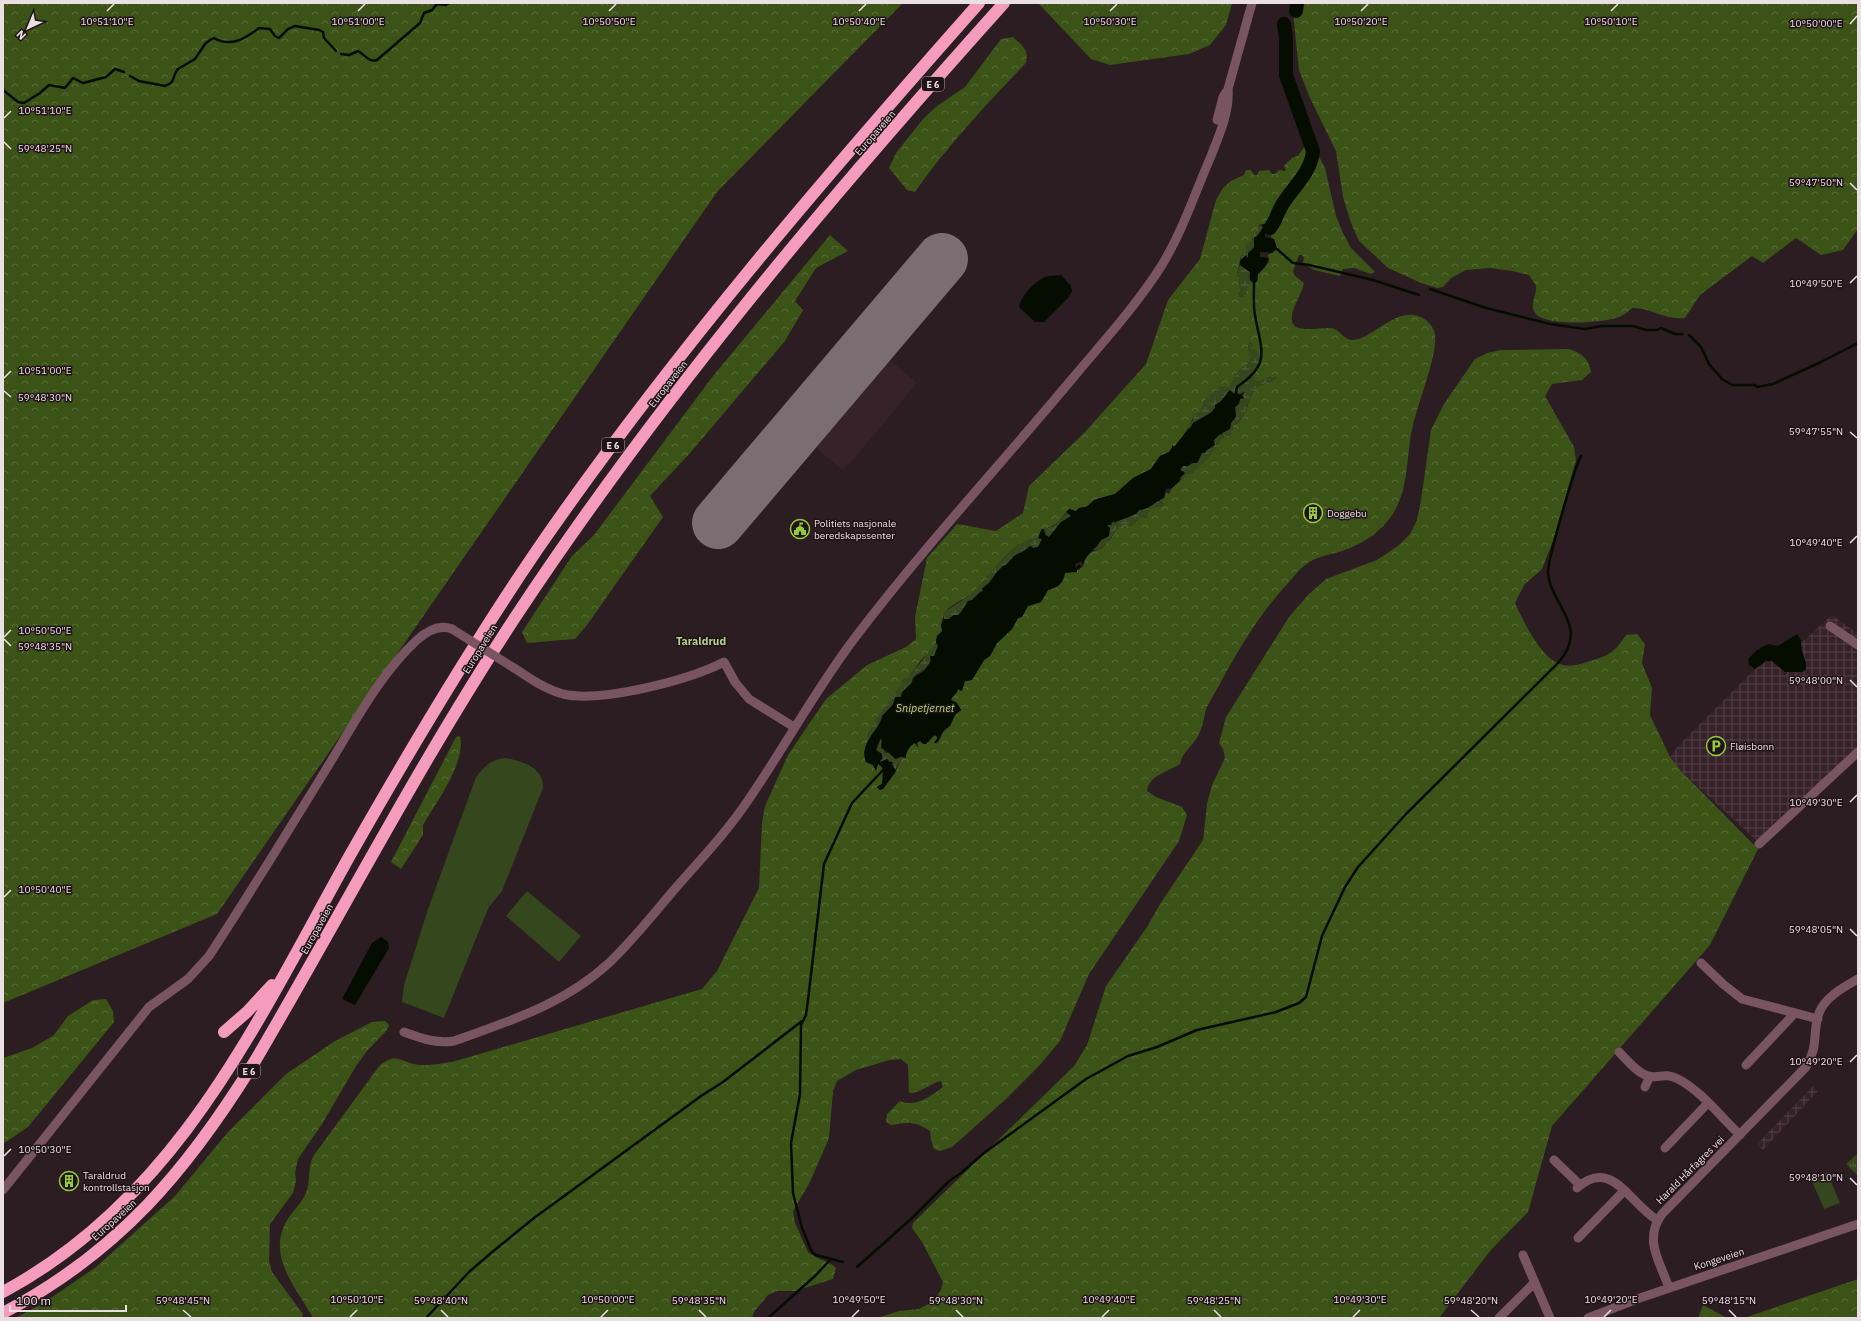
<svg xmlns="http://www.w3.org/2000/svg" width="1861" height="1321" font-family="'IBM Plex Sans',sans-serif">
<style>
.built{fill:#37222a}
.industrial{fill:url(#industrial-grid)}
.forest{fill:url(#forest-crowns);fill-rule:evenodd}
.wetland{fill:url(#wetland-marsh)}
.park{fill:url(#park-tufts)}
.pitch{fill:#35471d}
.water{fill:#050d00}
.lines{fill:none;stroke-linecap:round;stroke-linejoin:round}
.stream{stroke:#050d00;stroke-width:2.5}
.river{stroke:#050d00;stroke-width:14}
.runway{stroke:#7a6e72;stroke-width:52}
.minor{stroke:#795562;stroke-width:9}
.highway{stroke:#f59cbc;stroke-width:12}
.minor-bridge{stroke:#795562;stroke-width:9}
.ticks{fill:none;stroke:#eae0e3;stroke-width:1.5}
.labels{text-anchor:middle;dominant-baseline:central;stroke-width:3;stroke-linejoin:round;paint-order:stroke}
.shield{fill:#211318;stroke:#aea2a6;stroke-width:1}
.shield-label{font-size:9px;font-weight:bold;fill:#eae0e3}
.street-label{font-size:10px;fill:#eae0e3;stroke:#211318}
.poi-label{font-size:10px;fill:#eae0e3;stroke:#211318;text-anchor:start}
.neighbourhood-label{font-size:11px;font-weight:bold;fill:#b1d28b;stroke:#211318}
.water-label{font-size:11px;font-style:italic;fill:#adda71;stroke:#211318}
.ticks-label{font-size:10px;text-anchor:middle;fill:#eae0e3;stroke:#211318;stroke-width:3;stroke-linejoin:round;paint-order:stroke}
</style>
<defs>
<pattern id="industrial-grid" width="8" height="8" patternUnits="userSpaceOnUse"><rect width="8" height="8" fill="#37222a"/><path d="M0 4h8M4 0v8" fill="none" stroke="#544249"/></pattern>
<pattern id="forest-crowns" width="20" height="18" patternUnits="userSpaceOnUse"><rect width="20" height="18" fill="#3b5316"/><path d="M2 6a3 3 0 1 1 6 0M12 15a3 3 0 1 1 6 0" fill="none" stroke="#586b38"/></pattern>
<pattern id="wetland-marsh" width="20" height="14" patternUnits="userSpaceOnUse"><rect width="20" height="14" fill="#35471d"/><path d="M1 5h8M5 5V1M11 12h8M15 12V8" fill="none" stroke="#52613e"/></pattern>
<pattern id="park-tufts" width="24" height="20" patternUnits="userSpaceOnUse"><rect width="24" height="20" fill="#35471d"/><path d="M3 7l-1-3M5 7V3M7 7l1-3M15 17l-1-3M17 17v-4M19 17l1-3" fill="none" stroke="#52613e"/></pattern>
</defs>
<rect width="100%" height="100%" fill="#2b1d21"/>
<!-- built -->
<path class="built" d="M887 358 917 383 853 460 842 470 813 445Z"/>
<!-- industrial -->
<path class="industrial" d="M1832 615 1858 634V752L1757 841 1681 771 1670 757 1679 745 1755 669 1766 661H1772L1785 672H1803L1805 660 1802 655 1801 643Z
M1813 1086 1818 1091 1763 1150 1757 1144Z"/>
<!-- forest -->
<path class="forest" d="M3 3H903L717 192 217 914 3 1003Z
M1038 3H1232V4L1226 25 1210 45 1189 54 1110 65 1091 59Z
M1292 3H1858V229L1843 250 1821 255 1796 238 1763 263 1752 256 1700 295 1685 318C1663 320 1650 307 1632 308 1628 312 1624 315 1619 317 1604 323 1545 327 1535 313 1529 305 1537 295 1536 286L1529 275 1512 271 1490 268 1466 270 1451 278 1443 287 1437 288 1421 283 1388 268 1359 241 1351 223 1343 197 1336 151 1310 98 1299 70Z
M1013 37C1021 45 1031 51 1025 64 986 105 948 145 915 192L907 190 889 168 896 153 923 119 937 106 965 87 1001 39Z
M1309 145 1314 147 1325 168 1336 216 1343 233 1351 248 1375 272 1371 274 1354 268 1343 269 1340 276 1314 270 1303 263 1304 258 1302 255H1299L1293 271 1295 276 1304 283C1302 295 1290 309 1292 321 1294 334 1320 327 1331 328 1340 329 1344 341 1353 340 1374 339 1401 300 1427 321 1437 330 1436 339 1434 351 1429 378 1418 403 1412 429 1406 459 1409 493 1390 518 1380 531 1367 541 1352 547 1336 555 1318 554 1304 566 1298 570 1294 577 1289 582 1262 611 1243 642 1224 676 1219 687 1211 698 1206 709 1204 717 1203 726 1199 734 1194 745 1182 752 1180 764 1168 772 1149 775 1147 791L1156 797 1182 807 1187 815 1179 841 1089 974 1060 1041 1039 1066 1007 1098 952 1147 940 1151 934 1149 931 1140 930 1131C915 1121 909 1122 891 1125L886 1122 887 1114 900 1101C915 1108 931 1096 943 1087L941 1081C930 1083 920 1094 909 1093L908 1065 901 1059 890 1060 856 1070 837 1081 833 1091 829 1138 810 1182 793 1211 795 1223 808 1252C817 1260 826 1259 836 1268L833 1279 795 1291H777L768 1295 754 1312 752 1318H313C298 1290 269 1260 284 1226 289 1214 301 1205 306 1193 311 1180 307 1167 314 1155L380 1065C399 1051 401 1064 421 1065 430 1066 442 1063 452 1062L702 989 717 971 759 888 762 823 765 806 788 755 826 699 867 665 906 647 916 639 915 617 927 558 957 524 996 531 1023 513 1029 486 1084 433 1146 364 1168 300 1200 259 1216 200 1223 188 1231 181 1244 175 1246 170H1251L1254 175H1257L1259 171 1269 170 1272 174H1275L1279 170 1286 171 1284 166C1288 162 1293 156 1298 156L1305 146ZM1263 224 1267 227 1273 228 1271 237 1274 240 1276 250 1268 255 1269 262 1258 274 1257 282 1250 284 1246 289 1245 296 1240 297 1238 293 1241 291 1237 274 1241 256 1247 251 1246 244 1252 242 1253 235 1258 232V225ZM1250 342 1253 344 1252 347 1253 350 1257 351 1260 365 1254 375 1253 380 1259 382 1274 375 1276 378C1270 385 1257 383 1253 392 1247 402 1246 422 1233 425V433L1221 439C1215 452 1203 463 1192 473L1186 474V478H1183L1174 485 1169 494 1166 492 1164 498 1159 500 1164 504 1163 506C1152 508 1150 504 1146 518L1142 516 1131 526 1126 524 1119 526 1111 538 1102 548 1090 553 1084 560 1083 567 1077 569 1076 573 1074 571 1065 573C1064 584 1057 588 1048 590L1041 602 1028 606 1022 617 1018 618 1012 629 997 643 990 656 984 660 972 680 965 681 961 691 958 689C957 694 952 695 951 700L957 703 961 710 955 715 950 726C940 731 943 737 936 744L934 742 938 739 935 735 926 744H923L920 741 917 743 918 747 915 743C910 745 905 753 906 758H902L895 773 883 789 879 790 877 787 883 783C884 777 885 769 880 765L878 764 876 771 873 765 866 762 864 752 868 743V735L877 718 901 686 903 679 909 677 921 660 933 649 936 643 937 636 943 631C940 626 942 619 944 614 947 606 967 598 974 592 994 573 1009 542 1038 538L1041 530C1057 526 1059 521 1069 509L1076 511 1079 508 1088 506 1093 500 1115 494 1133 478 1151 469 1160 456 1169 452 1172 447V445L1174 447C1180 442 1193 421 1194 415 1205 412 1200 405 1207 398 1211 394 1215 391 1219 387L1228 388C1235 381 1234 376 1239 371 1244 364 1250 367 1251 356L1248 354C1248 349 1247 345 1250 342Z
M830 235 848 251 816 268 795 301 803 310 785 341 690 453 650 496 663 517 587 625 575 639 527 643 522 632 572 556 594 535 713 376Z
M1569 349C1581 353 1589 358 1591 372L1582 380 1552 384 1545 396 1574 447 1576 460 1554 538 1542 569 1524 585 1515 603C1524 622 1541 660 1563 665 1572 667 1581 664 1590 661 1610 655 1614 653 1626 635L1637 634 1645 644 1642 663 1652 688 1650 715 1670 757 1681 771 1758 849 1710 945 1552 1126 1528 1212 1490 1251 1439 1318H877L899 1311 919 1309 932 1302 941 1290 943 1282 922 1242 912 1228 913 1223 1074 1066 1087 1045 1106 986 1147 927 1160 904 1203 840 1207 804 1212 785 1225 758 1223 749 1219 743 1226 717 1289 617 1308 595 1326 579 1377 560 1399 545 1410 534 1417 520 1421 500 1431 430 1444 404 1475 359 1487 353 1501 350Z
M460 736C466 763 437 801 423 825V835L401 869 391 862 456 737Z
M106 999 113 1011 114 1022 28 1127 3 1144V1058L32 1048 54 1035 68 1016 93 1000Z
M385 1021 389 1025 387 1030 367 1051 356 1066 322 1124 298 1159 295 1173 296 1181 293 1193 270 1224 269 1261 272 1272 303 1314 302 1318H15L42 1304 96 1267 175 1196 228 1132 286 1074 335 1041 372 1022Z
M1858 1279V1318H1744Z
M1703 1305 1727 1318H1698Z"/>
<!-- wetland -->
<path class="wetland" d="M1258 225 1264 227 1258 235 1254 238V247L1248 253V258L1245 256 1241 259V256L1247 251 1246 244 1252 242 1253 235 1258 231Z
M1240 265 1250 272 1249 278 1253 283 1246 289 1245 296 1240 297 1238 293 1241 291 1237 274Z
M1250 342 1253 344 1252 347C1253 349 1255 350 1257 351 1266 360 1254 371 1253 380L1259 382 1274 375 1276 378C1270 385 1257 383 1253 392 1247 402 1246 421 1233 425V433L1221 439C1215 453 1203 463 1192 473L1186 474V478L1181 479 1180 478 1185 472 1180 470 1183 466 1198 462 1202 453H1205C1206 450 1217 435 1220 434L1222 435V433L1230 428 1231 423 1236 416 1235 407 1239 403 1240 399 1244 398 1242 395 1245 392H1243L1240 394 1235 392 1234 394 1230 390 1220 402 1215 405V408L1211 412 1193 423 1191 427 1187 429 1193 420 1194 415C1205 412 1200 405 1207 398 1211 394 1215 391 1219 387L1228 388C1235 381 1234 376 1239 371 1244 364 1250 366 1251 356L1248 354C1248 349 1247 345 1250 342Z
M1158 500 1163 504V506C1152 508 1150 504 1146 518L1142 516 1131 526 1126 524 1119 526C1113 533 1105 551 1093 550L1097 547 1101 540 1108 537 1107 525H1110L1113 521 1115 522 1136 514 1139 510 1148 508Z
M1067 513 1072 516 1061 522 1049 537 1046 535 1044 529 1054 526Z
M1038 538 1042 539 1038 547 1034 549 1032 546 1017 554 1007 564 1003 566 997 572 989 583 982 588 983 591C972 599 967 604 958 615L952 616 949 619H944V613L947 610C956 604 965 599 973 592 994 574 1009 542 1038 538Z
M936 643 938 646 934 656H930C933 669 920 670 914 677 911 680 914 678 912 682 909 688 902 689 901 697 895 699 888 711 882 716 882 719 870 740 868 743 865 724 897 698 903 679L909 677Z
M881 739 882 740 881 745 885 753H889L896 759 903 757 895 770 891 764 893 763 887 759 880 762 883 756 876 750Z"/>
<!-- park -->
<path class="park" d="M1858 1153V1176L1846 1164Z"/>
<!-- pitch -->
<path class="pitch" d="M505 758C522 761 544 767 543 788L502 891 489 907 483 921 444 1018 402 1002 404 985 428 909 476 777C484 767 491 759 505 758Z
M527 891 581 936 559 962 506 916Z
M1827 1172 1840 1203 1824 1209 1811 1179Z"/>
<!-- water -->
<path class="water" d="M1263 224 1270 228 1265 233V237L1274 239 1277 248 1272 253 1260 252V257L1269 258 1265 267 1258 274 1257 282 1254 283 1250 280V272L1240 265V261L1246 255 1248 258V253L1254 248V238C1259 235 1263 229 1263 224Z
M1061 275 1071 286 1072 291 1068 298 1044 322H1035L1019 307C1021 296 1034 282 1045 277 1049 275 1056 276 1061 275Z
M1230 390 1234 394 1236 392 1239 395 1245 392 1242 395 1244 398 1240 399 1239 404 1235 407 1236 417 1231 423 1230 429 1222 433V435L1220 434 1214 440 1215 445 1207 450 1205 453H1202L1197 463H1192L1187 467 1186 466H1183L1180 470 1185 473 1180 478V481L1172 488 1166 489 1164 498C1156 501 1148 510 1139 510 1136 517 1121 518 1115 523L1113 521 1111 525H1107L1110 528 1109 536 1101 540C1096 548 1086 554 1084 563L1082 564V561L1075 564 1076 568 1079 564 1081 566 1080 569 1077 570V572L1065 573C1063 584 1057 587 1048 590L1041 602 1028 606 1022 617 1018 618 1012 629 997 643 990 656 984 660 972 680 965 681 962 691 958 689C957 694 953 695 951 700L957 703 961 710 955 715 950 726C941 732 943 733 938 742L934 743 938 737 934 735 926 744H923L920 741 917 743 918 747 915 743C910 745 905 753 906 758L901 756 895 759C891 754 886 750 881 748L882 740 880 739 876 750 882 754V759L880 760V762L887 759 889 762H893L892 764 896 771 883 789 880 790 877 787 882 784 883 768 878 764 876 771 873 765 866 762C858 741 883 727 882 716L893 705 895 697H901L902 692 911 684 914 677 923 672 931 661 930 656H934L938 646 936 642 937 636 942 631 941 625 944 619H949L954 615H959L968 601 972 600 980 592 983 591 982 589 989 583 997 572 1003 566 1007 564 1015 555 1023 552 1030 546 1033 548 1038 547 1042 539 1038 538 1042 529H1044L1045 535 1049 537 1061 522 1071 516 1066 512 1069 509 1076 511 1079 508 1086 507 1097 499 1115 494 1133 478 1151 469 1160 456 1169 452 1172 448V445L1174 447 1186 432 1191 427 1193 423 1211 413 1215 408V405L1220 402Z
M1797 634 1801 640C1800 651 1807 659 1806 669L1803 672H1785L1772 661H1766L1755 669 1749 665 1748 659 1757 650 1768 644 1778 646Z
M381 937 388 942 389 948 355 1005 342 999 372 943Z"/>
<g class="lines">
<!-- stream -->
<path class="stream" d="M341 54 349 55 358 51C364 54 369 63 377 60L420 23 424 13 432 10 437 4 446 5 449 3
M130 76 139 81 165 86C176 83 172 75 178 69L195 59 205 44 210 40 214 38C231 48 246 38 259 28L270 29 275 36 279 38 288 29 295 26 319 30 323 32 324 38 336 51
M3 90 18 102 24 103 40 93 49 85 65 88 73 78 83 83 106 77 115 69 124 72
M1277 249 1293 263 1309 265 1373 280 1419 295
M1430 289 1486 308 1550 324 1585 329 1602 326H1633L1646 330H1657L1661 328 1675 334H1682
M1689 335 1701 347 1709 364 1722 379 1732 385H1755L1757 387 1773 384 1821 362 1858 343
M1236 392 1237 387C1272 363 1261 351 1255 315 1253 305 1254 294 1254 283
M843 1262 816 1255 812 1252 802 1228 793 1193 791 1143 800 1094 801 1025 806 1015 808 1000 824 864 852 803 883 770
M857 1267 911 1219 949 1181 961 1173 984 1153 1086 1079 1128 1056 1157 1047 1197 1030 1276 1012 1299 1003 1306 997 1322 936 1345 887 1358 867 1406 814 1558 663C1591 626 1550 605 1548 573 1547 562 1575 466 1581 456
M426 1318 469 1272 491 1253 534 1218 701 1096 723 1082 802 1021
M768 1318 815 1276 830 1260"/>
<!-- river -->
<path class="river" d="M1296 11 1297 3
M1270 228C1276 221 1277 213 1282 205 1293 187 1311 173 1313 151L1286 75V38L1284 24"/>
<!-- runway -->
<path class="runway" d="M718 523 942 259"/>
<!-- minor -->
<path class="minor" d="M1217 120 1223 97 1226 92
M1830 626 1858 645
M514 668C529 678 545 689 563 694 601 703 689 680 724 662L735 682 749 699 794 727
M1759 844 1858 752
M1701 963 1723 984 1742 999 1818 1019
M404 1032C421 1038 436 1044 454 1041 510 1021 565 1004 610 962 633 940 653 915 673 891 699 861 727 832 749 799 786 745 817 687 857 635 924 547 1001 464 1072 379 1103 342 1136 306 1162 265 1183 230 1195 193 1211 156 1219 136 1230 111 1228 89L1252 3
M1619 1052C1627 1060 1637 1073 1648 1076 1659 1079 1664 1072 1678 1079 1700 1090 1721 1117 1740 1135
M1746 1065 1795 1013
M1645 1087 1650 1076
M1665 1148 1707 1104
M1554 1160 1580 1185
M1577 1188C1612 1157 1629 1203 1657 1220
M3 1190 149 1007 188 979 209 956C249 895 287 833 325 771 353 726 378 676 417 640 427 631 439 624 452 629
M1578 1238 1624 1191
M1523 1255 1550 1318
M1669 1288C1660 1261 1643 1240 1662 1214L1806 1067C1819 1046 1812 1033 1819 1013 1825 997 1844 987 1858 979
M1499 1318 1534 1283
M1588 1318 1640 1298 1858 1224"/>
<!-- highway -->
<path class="highway" d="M224 1032 247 1012 272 985
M3 1292C178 1198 256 1023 349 857 408 753 469 650 537 550 670 357 824 178 979 3
M3 1313C119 1252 187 1171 255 1061 342 913 421 760 516 616 660 398 830 197 1004 3"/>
<!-- minor-bridge -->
<path class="minor-bridge" d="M452 629 514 668"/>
</g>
<!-- ticks -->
<path class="ticks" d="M107 11 114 4M358 11 365 4M609 11 616 4M859 11 866 4M1110 11 1117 4M1361 11 1368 4M1611 11 1618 4M1850 24 1857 16M4 118 11 111M4 142 11 149M1850 183 1857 190M1850 283 1857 276M4 378 11 371M4 391 11 397M1850 432 1857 438M1850 543 1857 536M4 637 11 630M4 639 11 646M1850 680 1857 687M1850 802 1857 795M4 897 11 890M1850 929 1857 936M1850 1062 1857 1055M4 1156 11 1149M1850 1178 1857 1185M183 1310 191 1317M441 1310 448 1317M699 1310 706 1317M956 1310 963 1317M1214 1310 1221 1317M1471 1310 1479 1317M1729 1310 1736 1317M350 1317 357 1310M601 1317 608 1310M852 1317 859 1310M1102 1317 1109 1310M1353 1317 1360 1310M1604 1317 1611 1310"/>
<!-- icons -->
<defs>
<symbol id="building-ring" viewBox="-11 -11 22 22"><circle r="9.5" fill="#211318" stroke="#94cc3c" stroke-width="1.5"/><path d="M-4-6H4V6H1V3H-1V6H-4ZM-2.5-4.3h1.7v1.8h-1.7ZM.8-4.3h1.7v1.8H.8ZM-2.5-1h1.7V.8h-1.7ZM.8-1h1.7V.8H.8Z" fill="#94cc3c"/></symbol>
<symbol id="civic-ring" viewBox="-11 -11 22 22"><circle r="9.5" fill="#211318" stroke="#94cc3c" stroke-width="1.5"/><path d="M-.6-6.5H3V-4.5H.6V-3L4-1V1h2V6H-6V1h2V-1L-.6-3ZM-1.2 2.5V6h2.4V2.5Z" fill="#94cc3c"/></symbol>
<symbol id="parking-ring" viewBox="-11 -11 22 22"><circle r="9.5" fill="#211318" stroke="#94cc3c" stroke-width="1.5"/><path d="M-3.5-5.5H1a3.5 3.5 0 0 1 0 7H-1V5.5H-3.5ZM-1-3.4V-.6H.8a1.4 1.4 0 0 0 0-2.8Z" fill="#94cc3c"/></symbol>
</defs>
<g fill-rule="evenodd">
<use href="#building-ring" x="1302" y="502" width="22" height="22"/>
<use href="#civic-ring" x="789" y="518" width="22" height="22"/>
<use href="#parking-ring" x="1705" y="735" width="22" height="22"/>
<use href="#building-ring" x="58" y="1170" width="22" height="22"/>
</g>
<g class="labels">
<!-- shield labels -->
<g class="shield">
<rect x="922" y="77" width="22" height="14" rx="3"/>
<rect x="602" y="438" width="22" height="14" rx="3"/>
<rect x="238" y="1064" width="22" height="14" rx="3"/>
</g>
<g class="shield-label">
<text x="933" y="84">E 6</text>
<text x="613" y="445">E 6</text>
<text x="249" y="1071">E 6</text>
</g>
<!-- street labels -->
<g class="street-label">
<text transform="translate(875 133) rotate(-49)">Europaveien</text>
<text transform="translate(668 384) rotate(-52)">Europaveien</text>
<text transform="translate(480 649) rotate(-58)">Europaveien</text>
<text transform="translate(317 929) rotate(-61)">Europaveien</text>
<text transform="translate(1690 1170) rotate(-45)">Harald Hårfagres vei</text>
<text transform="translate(114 1220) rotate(-42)">Europaveien</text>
<text transform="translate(1719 1259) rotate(-18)">Kongeveien</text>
</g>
<!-- poi labels -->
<g class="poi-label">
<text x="1327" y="513">Doggebu</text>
<text x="814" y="523">Politiets nasjonale<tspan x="814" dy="12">beredskapssenter</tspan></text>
<text x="1730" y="746">Fløisbonn</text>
<text x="83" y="1175">Taraldrud<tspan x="83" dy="12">kontrollstasjon</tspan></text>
</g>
<!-- neighbourhood labels -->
<g class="neighbourhood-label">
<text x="701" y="641">Taraldrud</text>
</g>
<!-- water labels -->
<g class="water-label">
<text x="925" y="708">Snipetjernet</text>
</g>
</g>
<g class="ticks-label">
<text x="107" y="25">10°51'10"E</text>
<text x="358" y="25">10°51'00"E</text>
<text x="609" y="25">10°50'50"E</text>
<text x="859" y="25">10°50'40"E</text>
<text x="1110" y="25">10°50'30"E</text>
<text x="1361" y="25">10°50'20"E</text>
<text x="1611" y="25">10°50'10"E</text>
<text x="1816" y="27">10°50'00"E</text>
<text x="45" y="114">10°51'10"E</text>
<text x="45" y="152">59°48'25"N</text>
<text x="1816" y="186">59°47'50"N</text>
<text x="1816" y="287">10°49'50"E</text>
<text x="45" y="374">10°51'00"E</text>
<text x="45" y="401">59°48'30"N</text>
<text x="1816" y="435">59°47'55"N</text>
<text x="1816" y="546">10°49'40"E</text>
<text x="45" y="634">10°50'50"E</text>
<text x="45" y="650">59°48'35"N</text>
<text x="1816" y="684">59°48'00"N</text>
<text x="1816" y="806">10°49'30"E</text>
<text x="45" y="893">10°50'40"E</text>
<text x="1816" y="933">59°48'05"N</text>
<text x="1816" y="1065">10°49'20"E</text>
<text x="45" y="1153">10°50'30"E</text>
<text x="1816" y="1181">59°48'10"N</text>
<text x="357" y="1303">10°50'10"E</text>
<text x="608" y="1303">10°50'00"E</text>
<text x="859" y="1303">10°49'50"E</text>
<text x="1109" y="1303">10°49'40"E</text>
<text x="1360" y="1303">10°49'30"E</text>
<text x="1611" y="1303">10°49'20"E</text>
<text x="183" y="1304">59°48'45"N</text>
<text x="441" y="1304">59°48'40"N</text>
<text x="699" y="1304">59°48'35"N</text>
<text x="956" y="1304">59°48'30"N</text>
<text x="1214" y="1304">59°48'25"N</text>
<text x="1471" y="1304">59°48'20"N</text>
<text x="1729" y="1304">59°48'15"N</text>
</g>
<!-- border -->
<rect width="1861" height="1321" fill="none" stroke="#eae0e3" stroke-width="8"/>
<!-- north arrow -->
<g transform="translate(28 28) rotate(224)" stroke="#211318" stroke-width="3" paint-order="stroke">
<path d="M0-3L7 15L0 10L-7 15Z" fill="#eae0e3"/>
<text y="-6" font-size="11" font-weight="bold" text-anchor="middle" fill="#eae0e3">N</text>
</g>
<!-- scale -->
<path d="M10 1305v6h116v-6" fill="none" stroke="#eae0e3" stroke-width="2"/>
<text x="16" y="1305" font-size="12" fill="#eae0e3" stroke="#211318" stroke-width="3" paint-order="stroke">100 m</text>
</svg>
